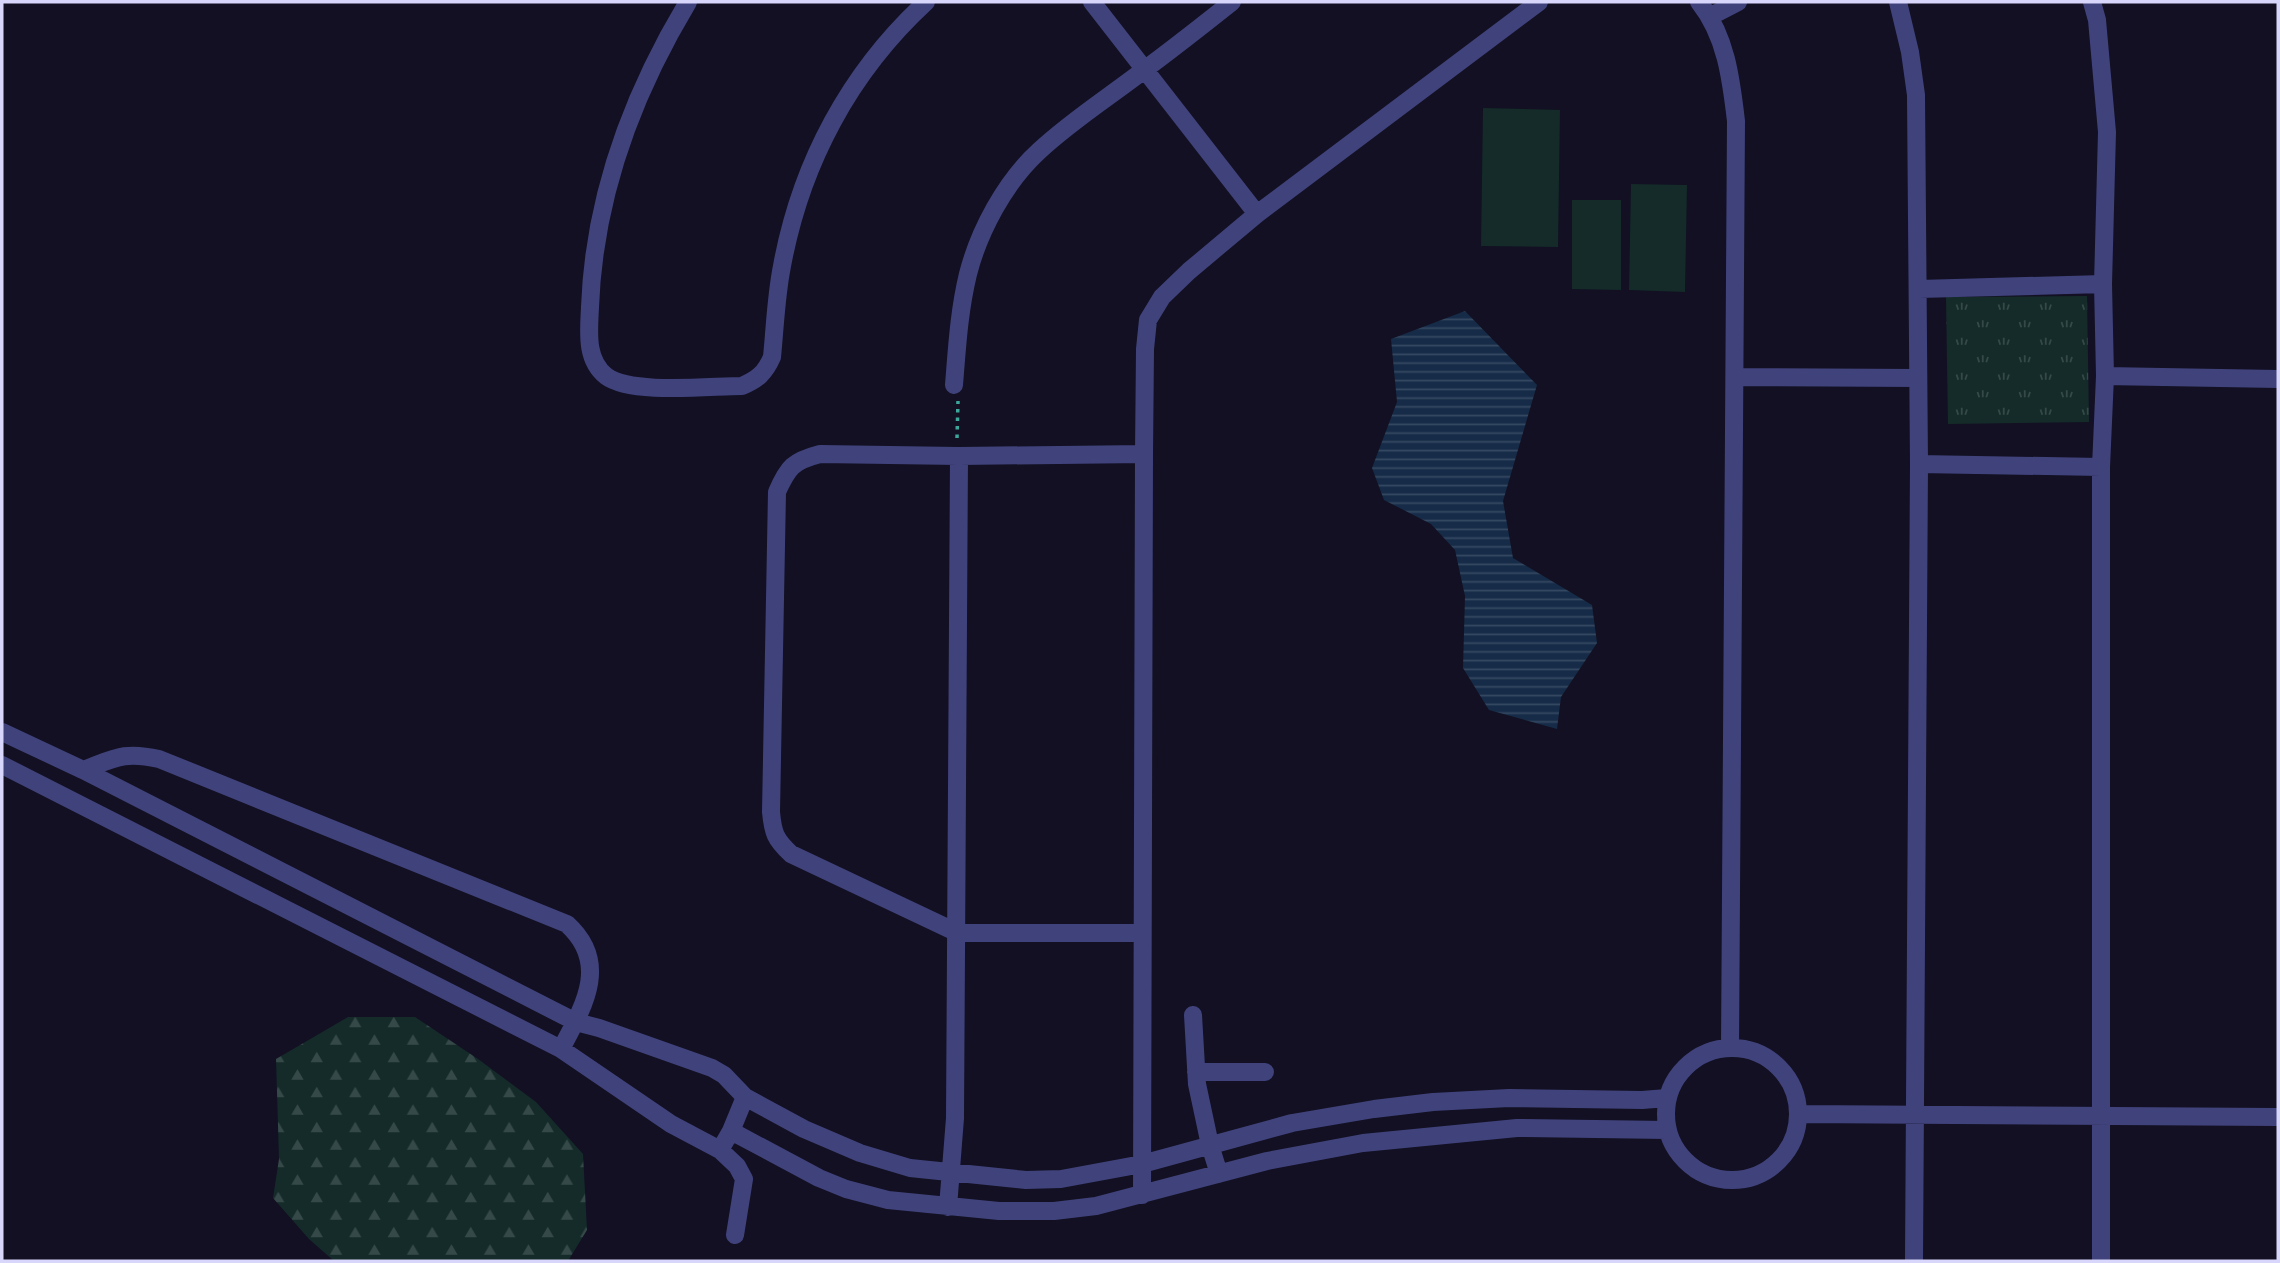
<svg xmlns="http://www.w3.org/2000/svg" width="2280" height="1263" font-family="Ubuntu,sans-serif">
<style>
.forest{fill:url(#forest-firs)}
.park{fill:url(#park-tufts)}
.garden{fill:#142b29}
.water{fill:url(#water-rules)}
.lines{fill:none;stroke-linecap:round;stroke-linejoin:round}
.path{stroke:#3ca89b;stroke-width:3.5;stroke-dasharray:3.5 5;stroke-linecap:butt}
.minor{stroke:#40427c;stroke-width:18}
</style>
<defs>
<pattern id="forest-firs" width="22" height="20" patternUnits="userSpaceOnUse" patternTransform="scale(1.75)"><rect width="22" height="20" fill="#142b29"/><path d="M5 1l3.5 6h-7zM16 11l3.5 6h-7z" fill="#354949"/></pattern>
<pattern id="park-tufts" width="24" height="20" patternUnits="userSpaceOnUse" patternTransform="scale(1.75)"><rect width="24" height="20" fill="#142b29"/><path d="M3 7l-1-3M5 7V3M7 7l1-3M15 17l-1-3M17 17v-4M19 17l1-3" fill="none" stroke="#354949"/></pattern>
<pattern id="water-rules" width="6" height="5" patternUnits="userSpaceOnUse" patternTransform="scale(1.75)"><rect width="6" height="5" fill="#152b47"/><path d="M0 2.5h6" fill="none" stroke="#364962"/></pattern>
</defs>
<rect width="100%" height="100%" fill="#121022"/>
<!-- forest -->
<path class="forest" d="M348 1017H415L478 1059 536 1102 583 1154 587 1230 568 1261H334L309 1239 273 1198 279 1159 276 1059Z"/>
<!-- park -->
<path class="park" d="M2087 296 2089 422 1948 424 1946 297Z"/>
<!-- garden -->
<path class="garden" d="M1483 108 1560 110 1558 247 1481 246Z
M1631 184 1687 185 1685 292 1629 290Z
M1572 200H1621V290L1572 289Z"/>
<!-- water -->
<path class="water" d="M1465 311 1537 385 1503 501 1513 558 1592 605 1597 643 1561 697 1557 729 1489 710 1463 668 1465 596 1455 550 1431 524 1384 500 1372 468 1397 402 1391 339Z"/>
<g class="lines">
<!-- path -->
<path class="path" d="M957 438 958 401"/>
<!-- minor -->
<path class="minor" d="M688 2C632 95 594 197 590 307 589 331 585 359 606 376 631 395 710 386 742 386 758 379 765 373 772 357 775 327 776 296 782 266 801 163 850 72 926 2
M1092 2 1257 214
M1699 2C1726 36 1731 78 1736 121L1730 1048
M1898 2 1910 52 1916 95 1919 464 1914 1261
M2092 2 2097 20 2107 132 2103 284 2105 376 2101 467V1261
M1711 16 1738 2
M1919 289 2103 284
M2105 376 2278 379
M1735 377 1917 378
M954 385C957 348 959 311 968 274 979 231 1005 182 1039 151 1071 121 1109 97 1144 70 1174 48 1203 25 1232 2
M1919 464 2101 467
M2 732 83 770 576 1022 599 1028 712 1068 724 1075 745 1097 804 1129 860 1153 910 1168 1026 1180 1061 1179 1142 1164 1292 1123 1374 1109 1433 1102 1509 1098 1642 1100 1667 1098
M2 765 561 1049 671 1124 720 1150 731 1131 745 1097
M83 770C115 758 124 751 159 759L567 924C610 963 584 1006 561 1049
M1142 933H958L791 854C775 839 773 833 771 812L777 492C788 467 793 461 820 454L959 456 1144 454
M1193 1015 1197 1084 1210 1145 1219 1174
M1666 1114a66 66 0 1 1 132 0a66 66 0 1 1-132 0Z
M1196 1072H1265
M1800 1114 2278 1117
M731 1131 819 1178 846 1189 888 1200 999 1211H1054L1096 1206 1267 1161 1363 1143 1517 1128 1667 1130
M720 1150 737 1166 744 1179 735 1235
M1142 1195 1144 454 1145 349 1148 320 1162 297 1189 271 1257 214 1539 2
M948 1207 955 1118 959 456"/>
</g>
<!-- border -->
<rect width="2280" height="1263" fill="none" stroke="#d8d6fb" stroke-width="7"/>
</svg>
